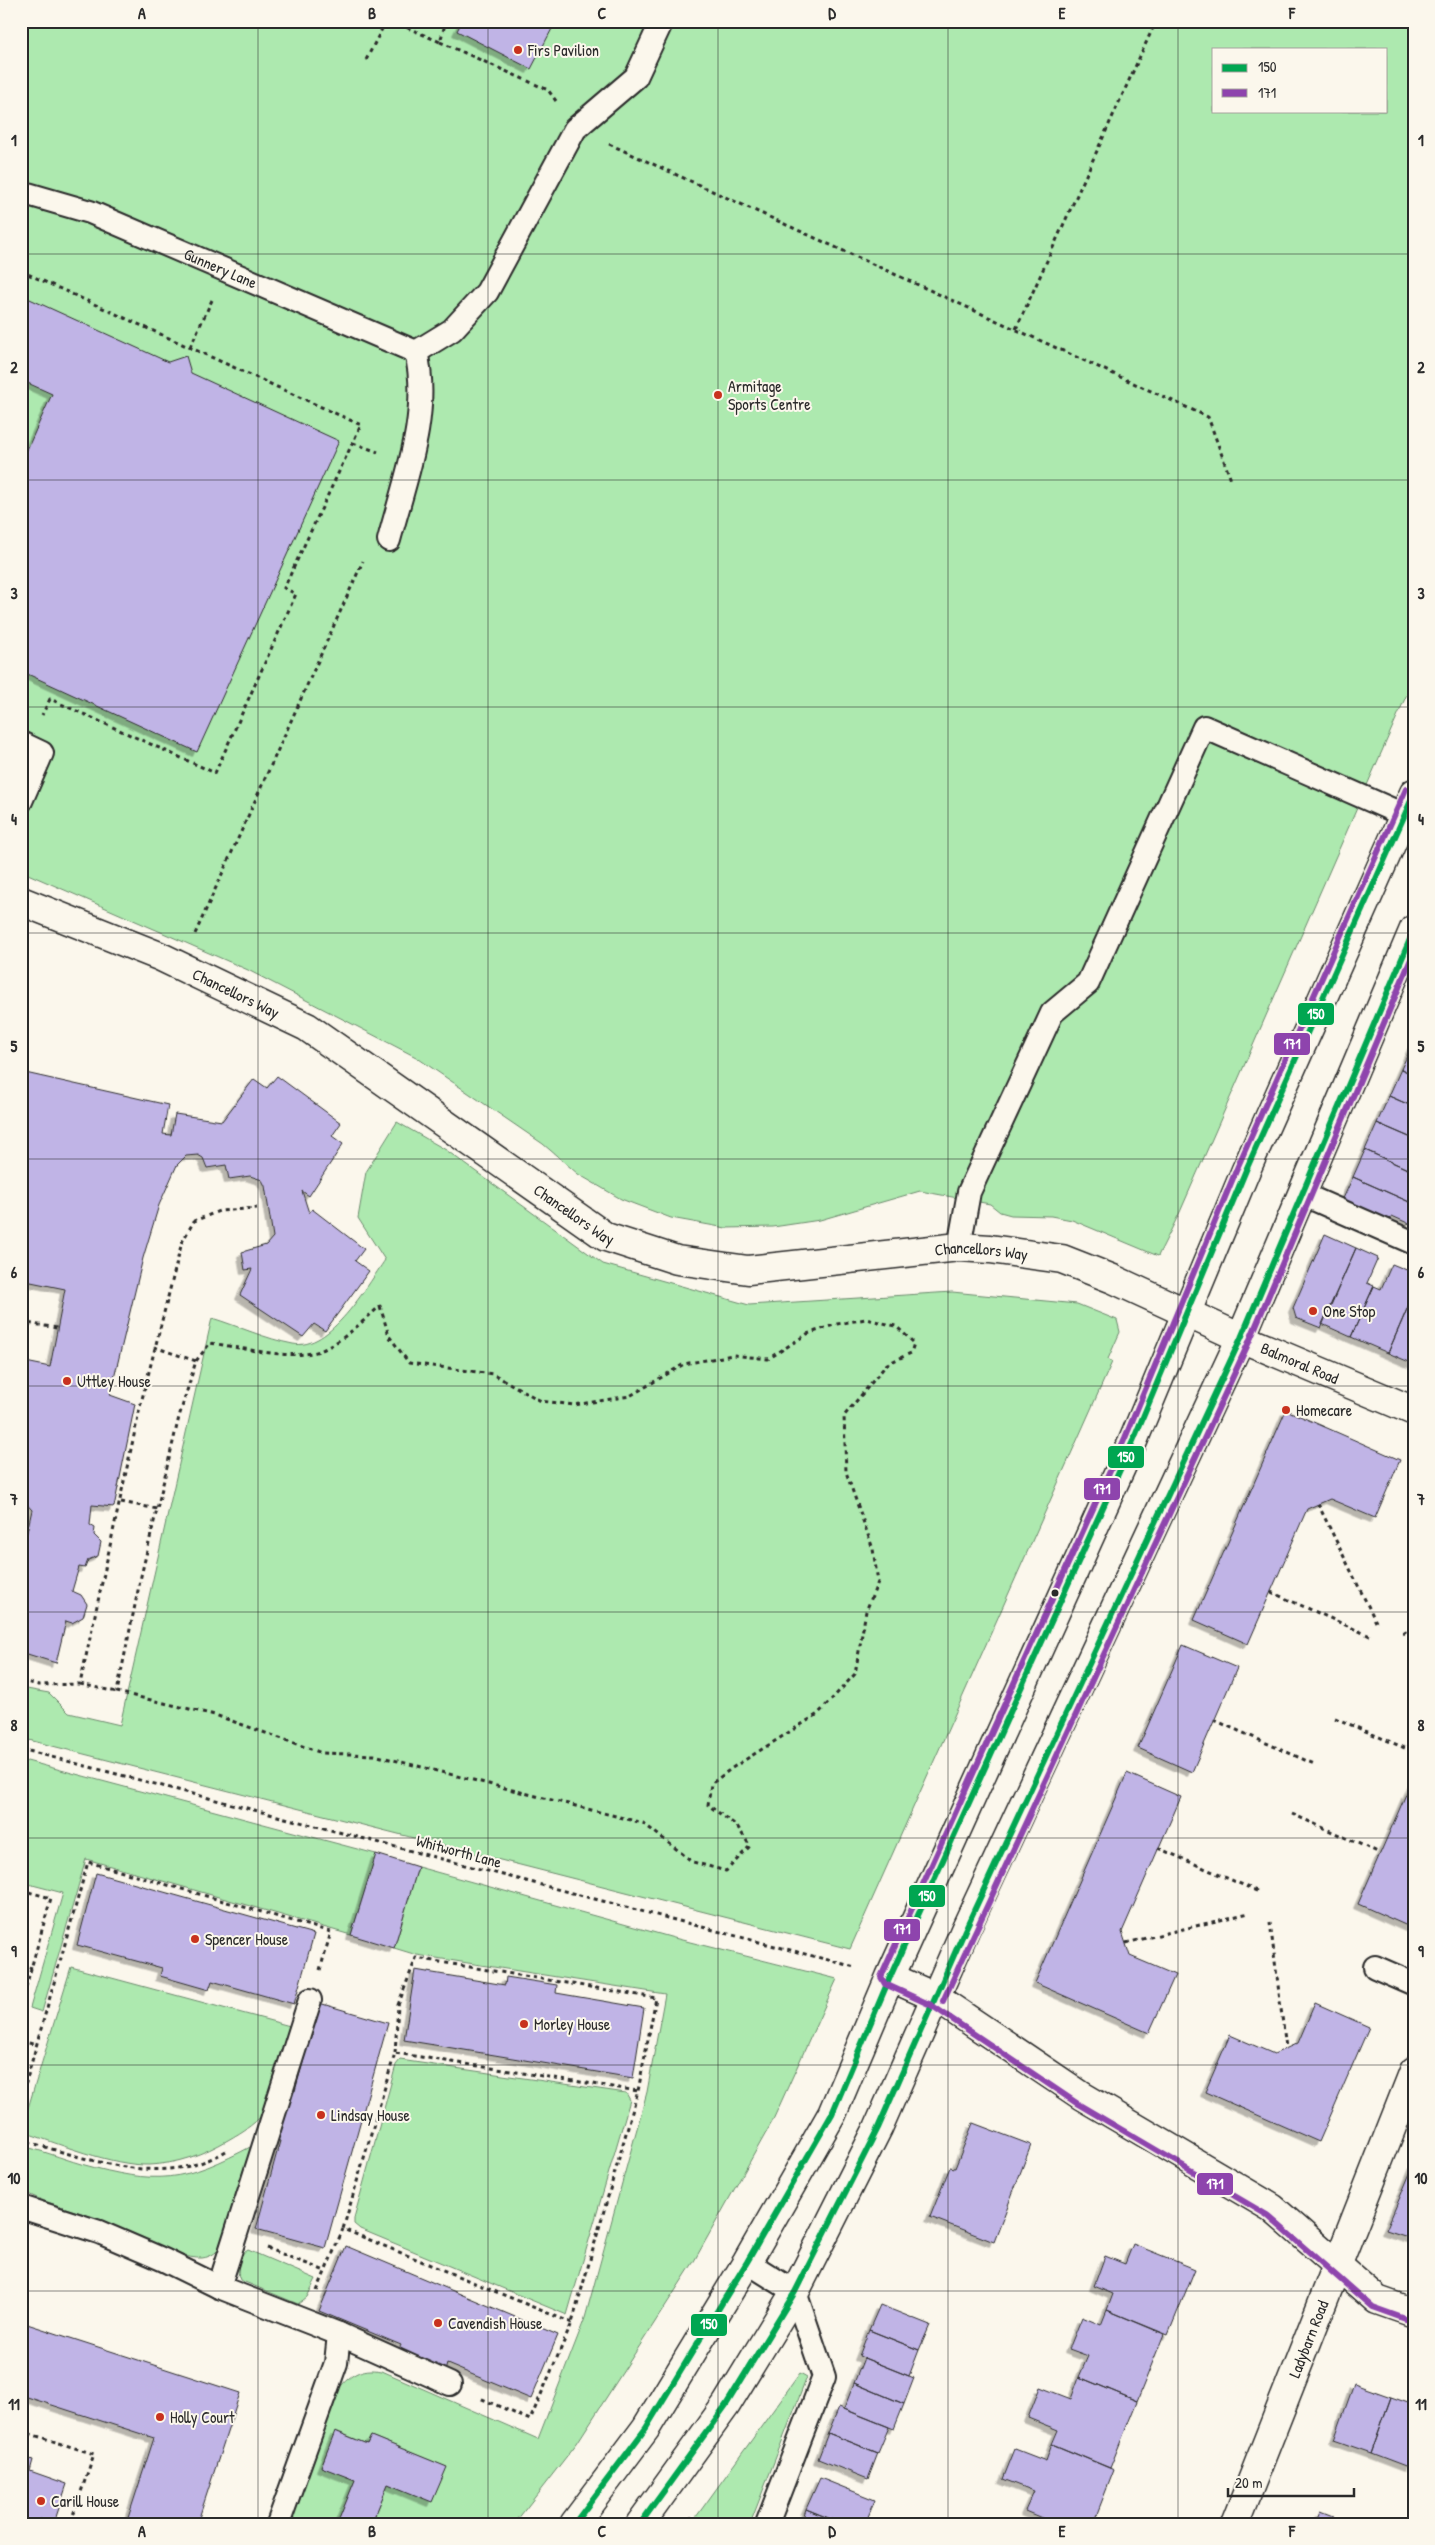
<svg xmlns="http://www.w3.org/2000/svg" width="1435" height="2545" font-family="'Patrick Hand',sans-serif">
<style>
.green{fill:#ade9af;stroke:#6c8a6d;fill-rule:evenodd}
.building{fill:#c0b4e6;stroke:#2b2b2b;filter:url(#shadow)}
.lines{fill:none;stroke-linecap:round;stroke-linejoin:round}
.lane-casing{stroke:#2b2b2b;stroke-width:26}
.street-casing{stroke:#2b2b2b;stroke-width:31}
.secondary-casing{stroke:#2b2b2b;stroke-width:31}
.path{stroke:#2b2b2b;stroke-width:3;stroke-dasharray:4 4;stroke-linecap:butt}
.lane{stroke:#fbf7ec;stroke-width:22}
.street{stroke:#fbf7ec;stroke-width:28}
.secondary{stroke:#fbf7ec;stroke-width:28}
.bus-1-casing{stroke:#fbf7ec;stroke-width:10}
.bus-2-casing{stroke:#fbf7ec;stroke-width:10}
.bus-1{stroke:#00a651;stroke-width:6}
.bus-2{stroke:#8e44ad;stroke-width:6}
.grid{fill:none;stroke:#2b2b2b;stroke-width:1;stroke-opacity:0.55}
.poi-dot{fill:#c8321e;stroke:#fbf7ec;stroke-width:2}
.bus-dot{fill:#2b2b2b;stroke:#fbf7ec;stroke-width:2}
.labels{text-anchor:middle;dominant-baseline:central;stroke-width:4;stroke-linejoin:round;paint-order:stroke}
.poi-label{font-size:16px;fill:#2b2b2b;stroke:#fbf7ec;text-anchor:start}
.street-label{font-size:16px;fill:#2b2b2b;stroke:#fbf7ec}
.line-badge{stroke:#fbf7ec;stroke-width:2}
.badge-label{font-size:14px;text-anchor:middle;font-weight:bold;fill:#fff}
.neatline{fill:none;stroke:#2b2b2b;stroke-width:2}
.grid-label{font-size:16px;text-anchor:middle;font-weight:bold;fill:#2b2b2b}
</style>
<defs>
<filter id="shadow"><feDropShadow dx="-4.5" dy="4.5" stdDeviation="0" flood-color="#0004"/></filter>
</defs>
<rect width="100%" height="100%" fill="#fbf7ec"/>
<filter id="ink" filterUnits="userSpaceOnUse"><feTurbulence type="fractalNoise" baseFrequency=".02" numOctaves="2"/><feDisplacementMap in="SourceGraphic" scale="10" xChannelSelector="R" yChannelSelector="G"/><feConvolveMatrix kernelMatrix="1 2 1 2 8 2 1 2 1" color-interpolation-filters="sRGB"/></filter>
<g filter="url(#ink)">
<!-- green -->
<path class="green" d="M21 21H1414V678L1180 1212 1158 1256 1072 1220 1051 1216 1011 1215 1000 1212 990 1204 920 1191 820 1220 773 1227 726 1228 671 1218 621 1199 578 1174 543 1144 416 1057 248 970 21 871ZM1214 49H1386V111H1214Z
M397 1122 446 1150 603 1264 749 1305 952 1292 1077 1304 1117 1320 1120 1332 1108 1359 1112 1362 850 1949 21 1738V1688L49 1693 69 1713 120 1725 212 1318C238 1326 266 1339 293 1344 330 1351 367 1286 385 1260L358 1218 366 1172Z
M27 1761 376 1854 351 1935 86 1859 42 2012 30 2008 63 1893 21 1882V1765Z
M418 1867 674 1938 837 1979 772 2122 693 2263 577 2443 514 2524H380L373 2521 388 2484 432 2501 446 2467 371 2436 367 2444 336 2431 321 2466 355 2480 337 2524H288L336 2392C349 2375 361 2367 382 2371L538 2439 585 2318 647 2092 665 1994 417 1955 394 1948Z
M71 1967 290 2026C284 2048 277 2087 268 2106 261 2121 242 2132 228 2140 204 2154 177 2164 149 2165 113 2166 56 2143 21 2131Z
M400 2060 626 2093 630 2100 567 2315 360 2229 354 2224V2218L396 2065Z
M254 2145 224 2244C218 2251 212 2257 202 2258 175 2260 118 2227 90 2216 68 2208 41 2202 21 2190L23 2168 21 2167V2146C41 2150 61 2158 81 2164 157 2185 183 2183 254 2145Z
M248 2250 316 2279 307 2297 298 2304 240 2280C236 2272 239 2254 248 2250Z
M800 2373 807 2377 750 2524H691Z"/>
<!-- building -->
<path class="building" d="M462 21H556L531 69 457 31Z
M21 295 168 362 186 356 191 373 339 441 197 752 21 671V463L52 394 21 380Z
M1413 1043H1414V1075L1401 1069Z
M1401 1069 1414 1075V1107L1389 1096Z
M21 1072 168 1105 163 1134 171 1135 175 1114 222 1121 254 1079 267 1088 277 1076 341 1123 332 1136 343 1144 309 1196 302 1191 309 1213 312 1209 364 1249 355 1261 369 1271 325 1331 314 1324 303 1337 240 1295 252 1269 245 1270 242 1252 266 1245 273 1237 265 1186 262 1180 250 1176 229 1179 226 1165 207 1168 203 1158 198 1155 186 1156 177 1165 159 1205 143 1258 110 1395 135 1404 114 1507 92 1505 90 1525 95 1528 94 1535 101 1542 98 1556 88 1560 85 1568 79 1567 72 1591 81 1595 87 1604 83 1617 72 1623 66 1621 56 1663 21 1652V1558L32 1510 21 1498V1361L50 1367 65 1289 21 1280Z
M1389 1096 1414 1107V1139L1377 1123Z
M1377 1123 1414 1139 1412 1171 1365 1150Z
M1365 1150 1412 1171 1409 1180 1414 1182V1204L1353 1177Z
M1353 1177 1414 1204 1412 1225 1392 1216 1388 1225 1341 1203Z
M1325 1234 1356 1248 1321 1328 1296 1318 1293 1308Z
M1356 1248 1378 1258 1367 1283 1374 1286 1351 1337 1322 1324Z
M1392 1264 1414 1273V1293L1388 1353 1351 1337 1374 1286 1381 1289Z
M1414 1293V1364L1388 1353Z
M1286 1410 1400 1460 1375 1518 1330 1499 1307 1509 1248 1644 1194 1620Z
M1183 1645 1237 1668 1192 1772 1138 1748Z
M1127 1773 1181 1797 1122 1932 1130 1956 1175 1975 1149 2033 1035 1983Z
M1414 1776V1924L1412 1928 1358 1904Z
M376 1854 418 1867 394 1948 351 1935Z
M96 1873 314 1934 294 2004 212 1981 209 1990 160 1976 162 1968 77 1945Z
M415 1970 505 1985 506 1977 557 1985 556 1993 644 2008 633 2078 404 2040Z
M319 2003 388 2023 325 2248 256 2229 280 2141 273 2139 287 2089 295 2091Z
M1315 2003 1369 2027 1319 2142 1205 2092 1230 2035 1274 2054 1298 2043Z
M973 2123 1031 2145 994 2242 930 2217 950 2167 955 2168Z
M1414 2164V2239L1386 2230Z
M1133 2244 1195 2269 1168 2335 1107 2310 1113 2294 1094 2286 1105 2256 1125 2264Z
M346 2246 558 2335 531 2399 447 2364 445 2371 398 2351 401 2345 319 2311Z
M880 2305 930 2325 919 2350 869 2330Z
M1107 2310 1164 2334 1137 2401 1079 2377 1088 2356 1069 2349 1082 2317 1101 2325Z
M21 2322 240 2393 197 2524H126L154 2438 21 2395Z
M869 2330 919 2350 909 2376 859 2356Z
M864 2358 914 2378 904 2404 854 2383Z
M1079 2377 1137 2401 1110 2468 1052 2444 1058 2430 1028 2418 1040 2387 1071 2399Z
M854 2383 904 2404 894 2429 844 2409Z
M1354 2384 1391 2397 1371 2453 1334 2440Z
M1391 2397 1414 2405V2450L1408 2467 1371 2453Z
M839 2407 889 2427 878 2453 828 2433Z
M335 2431 367 2444 371 2436 447 2467 432 2502 388 2484 373 2521 380 2524H337L355 2480 321 2467Z
M828 2433 878 2453 868 2479 818 2459Z
M1052 2444 1114 2470 1093 2524H1056L1025 2511 1034 2491 1003 2479 1015 2449 1046 2461Z
M21 2456 33 2460 30 2471 67 2484 54 2523 40 2519 39 2524H21Z
M820 2478 875 2500 865 2524H843L806 2509Z
M806 2509 843 2524H801Z
M1321 2512 1352 2524H1316Z"/>
<g class="lines">
<defs>
<g id="lane">
<path id="s1" d="M21 192 90 212 416 352"/>
<path d="M416 352 452 330 487 292 575 129 636 77 662 21"/>
<path d="M389 540C405 479 431 414 416 352"/>
<path d="M21 743 42 753 21 801"/>
<path d="M1302 1194 1414 1243"/>
<path d="M959 1247 969 1192 1052 1013 1088 983 1204 727 1404 815"/>
<path d="M1375 1967 1414 1984"/>
<path d="M21 2207 99 2232 164 2260 219 2287 339 2334 336 2363 278 2524"/>
<path d="M747 2262 795 2292 824 2377 767 2524"/>
<path d="M219 2287 310 2000"/>
<path d="M339 2334 450 2384"/>
</g>
<g id="street">
<path id="s2" d="M21 901 159 956 307 1027 606 1237 677 1260 748 1270 959 1247 990 1249 1062 1259 1113 1279 1241 1338 1414 1411"/>
<path id="s3" d="M1235 2524 1414 2071"/>
</g>
<path id="secondary" d="M890 1977 935 1997 1082 2096 1272 2208 1377 2300 1414 2313
M574 2524 646 2428 747 2262 832 2114 890 1977 1133 1441 1246 1170 1414 793
M640 2524 726 2405 795 2292 878 2128 965 1930 1241 1338 1414 929"/>
</defs>
<!-- lane casing -->
<use href="#lane" class="lane-casing"/>
<!-- street casing -->
<use href="#street" class="street-casing"/>
<!-- secondary casing -->
<use href="#secondary" class="secondary-casing"/>
<!-- path -->
<path class="path" d="M392 21 440 42 446 21
M440 42 548 90 556 101
M366 60 386 21
M609 144 1208 417 1231 480
M21 271 361 425 284 588 296 594 215 773 50 699 42 715
M1016 329 1156 21
M190 347 212 300
M353 443 378 452
M195 934 363 561
M380 1306 389 1336 409 1363 493 1374 541 1401 574 1405 630 1396 684 1364 733 1355 768 1359 807 1334 837 1324 866 1319 896 1326 914 1343 911 1353 887 1364 844 1416 846 1472 873 1549 878 1582 866 1611 855 1674 818 1714 732 1768 711 1784 708 1805 737 1826 750 1846 726 1871 693 1862 643 1823 374 1755 322 1753 215 1715 117 1692 141 1576 179 1417 196 1361 210 1343C241 1347 293 1362 322 1350 344 1340 362 1322 380 1306Z
M21 1322 57 1328
M154 1347 196 1361
M121 1502 157 1509
M1318 1504 1376 1622
M1271 1592 1370 1636
M1403 1633 1414 1626
M21 1681 39 1685 80 1684 141 1403 182 1242 194 1221 219 1211 257 1208
M80 1684 117 1692
M1335 1718 1414 1752
M1214 1720 1314 1764
M21 1749 855 1967
M1292 1814 1380 1853
M1158 1848 1259 1892
M21 1890 51 1898 21 2004
M1270 1922 1286 2048
M1126 1943 1249 1913
M21 1965 32 1968
M21 2041 37 2045
M395 2053 398 2005 416 1958 656 1998 638 2091 572 2323 530 2420 480 2398
M21 2100 88 1862 331 1932 320 1970
M21 2140C87 2158 162 2190 226 2151
M267 2248 325 2271
M317 2291 343 2229
M572 2323 343 2229 395 2053 638 2091
M21 2431 94 2454 70 2524
M690 2517 697 2524"/>
<!-- lane -->
<use href="#lane" class="lane"/>
<!-- street -->
<use href="#street" class="street"/>
<!-- secondary -->
<use href="#secondary" class="secondary"/>
<defs>
<path id="bus-1" d="M574 2524 646 2428 747 2262 832 2114 890 1977 1133 1441 1246 1170 1414 794
M640 2524 726 2405 795 2292 878 2128 965 1930 1241 1338 1414 930"/>
<path id="bus-2" d="M1406 789 1238 1166 1125 1438 881 1977 885 1984 931 2005 1078 2104 1267 2215 1372 2307 1411 2321
M943 2001 1249 1342 1414 952"/>
</defs>
<!-- bus-1 casing -->
<use href="#bus-1" class="bus-1-casing"/>
<!-- bus-2 casing -->
<use href="#bus-2" class="bus-2-casing"/>
<!-- bus-1 -->
<use href="#bus-1" class="bus-1"/>
<!-- bus-2 -->
<use href="#bus-2" class="bus-2"/>
</g>
</g>
<!-- grid -->
<path class="grid" d="M258 21V2524M488 21V2524M718 21V2524M948 21V2524M1178 21V2524M21 254H1414M21 480H1414M21 707H1414M21 933H1414M21 1159H1414M21 1386H1414M21 1612H1414M21 1838H1414M21 2065H1414M21 2291H1414"/>
<!-- markers -->
<g class="poi-dot">
<circle cx="518" cy="50" r="5"/>
<circle cx="718" cy="395" r="5"/>
<circle cx="1313" cy="1311" r="5"/>
<circle cx="67" cy="1381" r="5"/>
<circle cx="1286" cy="1410" r="5"/>
<circle cx="195" cy="1939" r="5"/>
<circle cx="524" cy="2024" r="5"/>
<circle cx="321" cy="2115" r="5"/>
<circle cx="438" cy="2323" r="5"/>
<circle cx="160" cy="2417" r="5"/>
<circle cx="41" cy="2501" r="5"/>
</g>
<circle class="bus-dot" cx="1055" cy="1593" r="4.5"/>
<g class="labels">
<!-- poi labels -->
<g class="poi-label">
<text x="528" y="50">Firs Pavilion</text>
<text x="728" y="386">Armitage<tspan x="728" dy="18">Sports Centre</tspan></text>
<text x="1323" y="1311">One Stop</text>
<text x="77" y="1381">Uttley House</text>
<text x="1296" y="1410">Homecare</text>
<text x="205" y="1939">Spencer House</text>
<text x="534" y="2024">Morley House</text>
<text x="331" y="2115">Lindsay House</text>
<text x="448" y="2323">Cavendish House</text>
<text x="170" y="2417">Holly Court</text>
<text x="51" y="2501">Carill House</text>
</g>
<!-- street labels -->
<g class="street-label">
<text stroke="none"><textPath href="#s1" startOffset="214">Gunnery Lane</textPath></text>
<text stroke="none"><textPath href="#s2" startOffset="234">Chancellors Way</textPath></text>
<text stroke="none"><textPath href="#s2" startOffset="639">Chancellors Way</textPath></text>
<text stroke="none"><textPath href="#s2" startOffset="1059">Chancellors Way</textPath></text>
<text stroke="none"><textPath href="#s2" startOffset="1400">Balmoral Road</textPath></text>
<text transform="translate(459 1851) rotate(15)">Whitworth Lane</text>
<text stroke="none"><textPath href="#s3" startOffset="199">Ladybarn Road</textPath></text>
</g>
</g>
<g class="line-badge">
<rect x="1297" y="1002" width="38" height="24" rx="5" fill="#00a651"/>
<rect x="1273" y="1032" width="38" height="24" rx="5" fill="#8e44ad"/>
<rect x="1107" y="1445" width="38" height="24" rx="5" fill="#00a651"/>
<rect x="1083" y="1477" width="38" height="24" rx="5" fill="#8e44ad"/>
<rect x="908" y="1884" width="38" height="24" rx="5" fill="#00a651"/>
<rect x="883" y="1918" width="38" height="24" rx="5" fill="#8e44ad"/>
<rect x="1196" y="2172" width="38" height="24" rx="5" fill="#8e44ad"/>
<rect x="690" y="2313" width="38" height="24" rx="5" fill="#00a651"/>
</g>
<g class="badge-label">
<text x="1316" y="1019">150</text>
<text x="1292" y="1049">171</text>
<text x="1126" y="1462">150</text>
<text x="1102" y="1494">171</text>
<text x="927" y="1901">150</text>
<text x="902" y="1934">171</text>
<text x="1215" y="2189">171</text>
<text x="709" y="2329">150</text>
</g>
<!-- margin -->
<rect width="1435" height="2545" fill="none" stroke="#fbf7ec" stroke-width="55"/>
<!-- legend -->
<rect x="1212" y="48" width="175" height="65" fill="#fbf7ec" stroke="#a8a59f"/>
<rect x="1222" y="64" width="25" height="8" fill="#00a651" stroke="#a8a59f"/>
<text x="1258" y="72" font-size="15" fill="#2b2b2b">150</text>
<rect x="1222" y="89" width="25" height="8" fill="#8e44ad" stroke="#a8a59f"/>
<text x="1258" y="98" font-size="15" fill="#2b2b2b">171</text>
<!-- scale -->
<path d="M1228 2488v8h126v-8" fill="none" stroke="#2b2b2b" stroke-width="2.5"/>
<text x="1235" y="2488" font-size="15" fill="#2b2b2b" stroke="#fbf7ec" stroke-width="4" paint-order="stroke">20 m</text>
<rect x="28" y="28" width="1380" height="2490" class="neatline"/>
<g class="grid-label">
<text x="142" y="19">A</text>
<text x="372" y="19">B</text>
<text x="602" y="19">C</text>
<text x="832" y="19">D</text>
<text x="1062" y="19">E</text>
<text x="1292" y="19">F</text>
<text x="14" y="146">1</text>
<text x="1421" y="146">1</text>
<text x="14" y="373">2</text>
<text x="1421" y="373">2</text>
<text x="14" y="599">3</text>
<text x="1421" y="599">3</text>
<text x="14" y="825">4</text>
<text x="1421" y="825">4</text>
<text x="14" y="1052">5</text>
<text x="1421" y="1052">5</text>
<text x="14" y="1278">6</text>
<text x="1421" y="1278">6</text>
<text x="14" y="1505">7</text>
<text x="1421" y="1505">7</text>
<text x="14" y="1731">8</text>
<text x="1421" y="1731">8</text>
<text x="14" y="1957">9</text>
<text x="1421" y="1957">9</text>
<text x="14" y="2184">10</text>
<text x="1421" y="2184">10</text>
<text x="14" y="2410">11</text>
<text x="1421" y="2410">11</text>
<text x="142" y="2537">A</text>
<text x="372" y="2537">B</text>
<text x="602" y="2537">C</text>
<text x="832" y="2537">D</text>
<text x="1062" y="2537">E</text>
<text x="1292" y="2537">F</text>
</g>
</svg>
